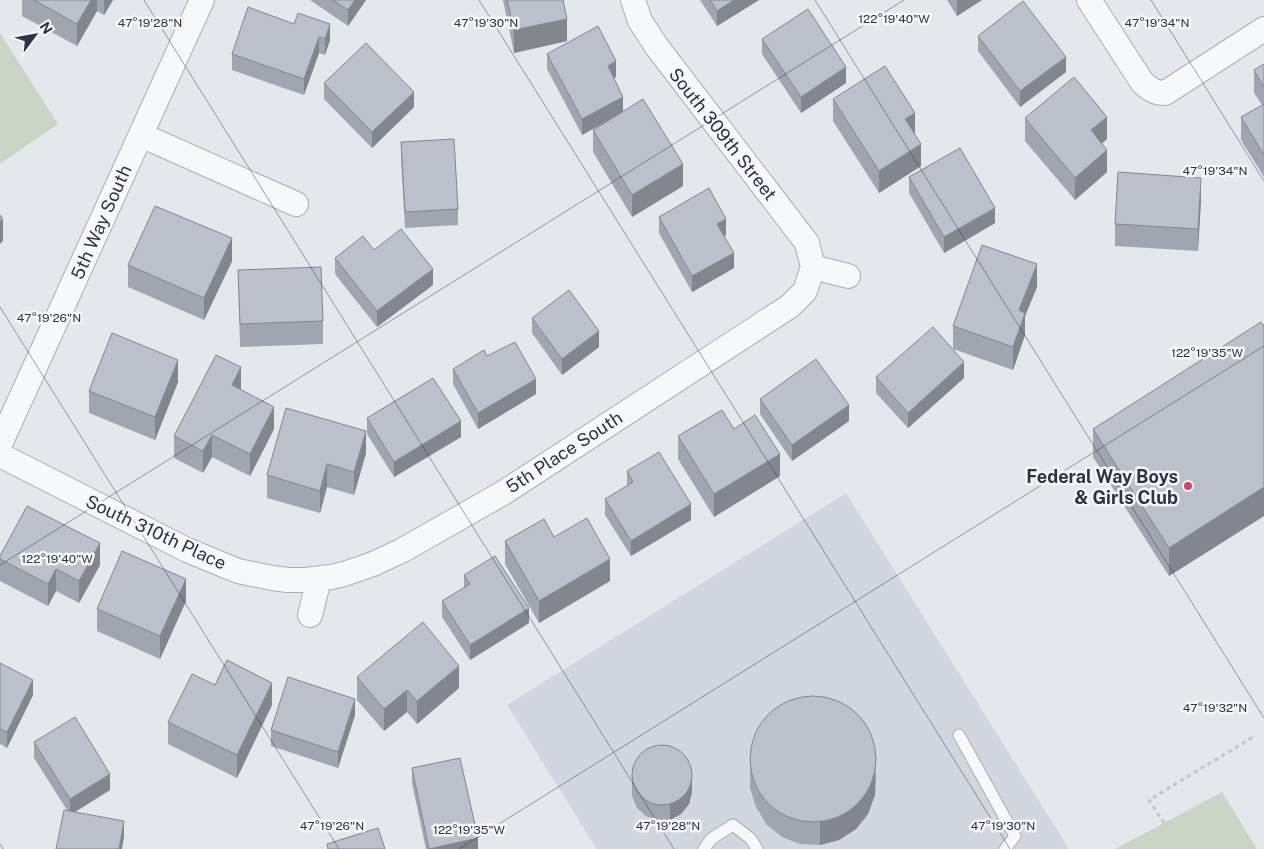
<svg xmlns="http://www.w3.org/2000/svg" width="1264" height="849" font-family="'Public Sans',sans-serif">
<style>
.built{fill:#d2d6de}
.green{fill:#c9d6c5}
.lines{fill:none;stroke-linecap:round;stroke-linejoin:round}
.lane-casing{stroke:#a9aeb7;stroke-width:13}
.street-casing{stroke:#a9aeb7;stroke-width:26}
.path{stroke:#c2c5cb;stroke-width:3;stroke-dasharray:4 4;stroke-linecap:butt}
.lane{stroke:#f7f8fa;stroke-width:11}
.street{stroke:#f7f8fa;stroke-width:24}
.wall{fill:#a1a5ae}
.shaded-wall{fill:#83868d}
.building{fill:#bbc0ca;stroke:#83868d}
.ticks{fill:none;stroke:#2b3445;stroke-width:1;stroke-opacity:0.45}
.poi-dot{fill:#d1495b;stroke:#f4f6f9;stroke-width:2}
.labels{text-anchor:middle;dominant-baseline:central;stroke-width:5;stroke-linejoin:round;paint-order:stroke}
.street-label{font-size:18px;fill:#2b3445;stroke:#f4f6f9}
.poi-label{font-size:18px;font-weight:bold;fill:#2b3445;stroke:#f4f6f9;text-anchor:end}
.ticks-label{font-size:12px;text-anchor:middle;fill:#2b3445;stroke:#f4f6f9;stroke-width:5;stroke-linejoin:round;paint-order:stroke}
</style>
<rect width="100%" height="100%" fill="#e4e7ec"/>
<!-- built -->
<path class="built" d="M846 493 1069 849H597L507 705Z"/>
<!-- green -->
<path class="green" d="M0 33 58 124 0 164Z
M1222 792 1257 849H1115Z"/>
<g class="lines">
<defs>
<path id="lane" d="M959 735 1015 836 1005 849
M704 849 711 839 733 825 751 839 757 849"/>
<path id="street" d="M633 0 640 21 657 47 807 243 813 267
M1089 0 1142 82C1149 89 1155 93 1165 93L1264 29
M141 135 296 204
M813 267 848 276
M0 444 202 0
M0 455 187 550 238 571 272 578 288 580H305L331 577 344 574 373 564 403 550 503 493 790 306 805 291 813 267
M310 615 319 579"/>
</defs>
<!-- lane casing -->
<use href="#lane" class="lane-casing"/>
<!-- street casing -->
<use href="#street" class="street-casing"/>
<!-- path -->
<path class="path" d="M1164 823 1149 800 1253 737"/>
<!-- lane -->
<use href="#lane" class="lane"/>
<!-- street -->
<use href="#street" class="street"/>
</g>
<!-- wall -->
<path class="wall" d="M22 0H113L104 15 97 11 77 46 22 16Z
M310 0H366L348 26Z
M503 0H563L567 41 514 53Z
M700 0H759L717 26Z
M947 0H982L957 16Z
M294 24 330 40 325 55 319 53 304 95 232 70V54Z
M978 36 1066 72 1020 107 978 51Z
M762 39 846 83 801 113 762 54Z
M547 54 616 77 614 78 623 111 683 186 632 217 593 152V130L607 121 582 135 547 69Z
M1264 64V177L1241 140V117L1262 105 1254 93V70Z
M324 83 414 107 372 148 324 99Z
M833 99 921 166 879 193 833 121Z
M1025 118 1107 139 1102 143 1107 172 1075 200 1025 141Z
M401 142 458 209V225L405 228 401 158Z
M909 177 995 223 944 253 909 193Z
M1201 200 1198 251 1115 246V224Z
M659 217 726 235 724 236 734 268 692 292 659 233Z
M374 250 433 285 377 327 335 274V258Z
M232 261 204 320 128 287V265Z
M238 270 323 321V344L240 347Z
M1037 287 1025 316V335L1013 370 953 349V326Z
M532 318 599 347 562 375 532 333Z
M1264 326V516L1169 576 1093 457V429Z
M487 356 536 394 478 429 453 384V369Z
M876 377 964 378 908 428 876 393Z
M178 382 155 440 89 413V391Z
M241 390 274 429 250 476 212 457 203 473 174 458V436Z
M760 399 849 421 792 461 760 414Z
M367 418 461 437 394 477 367 434Z
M734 429 780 476 714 517 678 459V436Z
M366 453 354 495 327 487 320 513 267 498V475Z
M627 471 691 520 631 556 605 515V499L627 486Z
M554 537 610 581 539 623 505 564V541Z
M0 556 100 565 79 603 56 591 48 606 0 581Z
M464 575 529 623 470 660 442 617V601L464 588Z
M186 601 160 659 97 631V609Z
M0 663 33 695 7 748 0 744Z
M357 677 459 688 417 724 407 712 384 731 357 700Z
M215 685 272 705 237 778 168 744V722Z
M355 715 338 768 271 746V730Z
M34 742 110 790 75 812 124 837 67 810 34 758Z
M750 766 876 775 875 795 868 814 856 829 839 840 820 845 800 844 782 837 766 824 756 807 750 788Z
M412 768 478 849H426L412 783Z
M632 768 692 792 689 804 681 814 670 820 658 821 646 816 637 808 632 796Z"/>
<!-- shaded-wall -->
<path class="shaded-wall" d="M91 0H97V11L77 46V24Z
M104 0H113L104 15Z
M355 0H366L348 26V10Z
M734 0H759L717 26V11Z
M957 0H982L957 16Z
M567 19V41L514 53V30Z
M330 24V40L325 55V39Z
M319 37V53L304 95V79Z
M1066 57V72L1020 107V91Z
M616 61V77L608 81V66Z
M846 67V83L801 113V97Z
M414 92V107L372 148V132Z
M623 97V112L582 135V119Z
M915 113V135L905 119Z
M1107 117V139L1091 153V130Z
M921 144V166L879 193V171Z
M1107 150V172L1075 200V178Z
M683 164V186L632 217V195Z
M1201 178V200L1198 251V229Z
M995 208V223L944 253V237Z
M3 219V241L0 244V222Z
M726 219V235L717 240V224Z
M232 238V261L204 320V298Z
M734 253V268L692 292V276Z
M1037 264V287L1025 316V335L1013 370V347L1019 310Z
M433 269V285L377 327V311Z
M599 331V347L562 375V359Z
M178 360V382L155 440V417Z
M964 362V378L908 428V413Z
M241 367V390L232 408V385Z
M536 379V394L478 429V413Z
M849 405V421L792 461V445Z
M274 407V429L250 476V454Z
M461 421V437L394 477V462Z
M366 431V453L354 495V472Z
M212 435V457L203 473V451Z
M780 454V476L714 517V494Z
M327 464V487L320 513V491Z
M1264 487V516L1169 576V548Z
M691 504V520L631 556V541Z
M100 543V565L79 603V581Z
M610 559V581L539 623V601Z
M56 569V591L48 606V584Z
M186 579V601L160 659V636Z
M529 608V623L470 660V645Z
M459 666V688L417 724V701Z
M33 680V695L7 748V732Z
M272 683V705L237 778V755Z
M407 690V712L384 731V709Z
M355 699V715L338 768V752Z
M876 753 875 795 868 814 856 829 839 840 820 845V822Z
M110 774V790L70 815V799Z
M692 776V792L689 804 681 814 670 820V804Z
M124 821V837L122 849H119Z
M478 838V849H429Z"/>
<!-- building -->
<path class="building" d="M34 0H91L77 24Z
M333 0H355L348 10Z
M507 0H563L567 19 514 30Z
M710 0H734L717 11Z
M1023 1 1066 57 1020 91 978 36Z
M248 7 294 24 298 13 330 24 325 39 319 37 304 79 232 54Z
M808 9 846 67 801 97 762 39Z
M598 26 616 61 608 66 623 97 582 119 547 54Z
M366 43 414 92 372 132 324 83Z
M1264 64V87L1254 70Z
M885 66 915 113 905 119 921 144 879 171 833 99Z
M1074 77 1107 117 1091 130 1107 150 1075 178 1025 118Z
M643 99 683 164 632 195 593 130Z
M1264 104V155L1241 117Z
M454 139 458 209 405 212 401 142Z
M960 148 995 208 944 237 909 177Z
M1118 172 1201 178 1198 229 1115 224Z
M709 188 726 219 717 224 734 253 692 276 659 217Z
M155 206 232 238 204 298 128 265Z
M0 215 3 219 0 222Z
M401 229 433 269 377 311 335 258 363 236 374 250Z
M982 245 1037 264 1019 310 1025 313 1013 347 953 326Z
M321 267 323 321 240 324 238 270Z
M569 290 599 331 562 359 532 318Z
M1261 322 1264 326V487L1169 548 1093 429Z
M933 327 964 362 908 413 876 377Z
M112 333 178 360 155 417 89 391Z
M515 342 536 379 478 413 453 369 484 350 487 356Z
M216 355 241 367 232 385 274 407 250 454 212 435 203 451 174 436Z
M816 359 849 405 792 445 760 399Z
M433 378 461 421 394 462 367 418Z
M286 408 366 431 354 472 327 464 320 491 267 475Z
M722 410 734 429 755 415 780 454 714 494 678 436Z
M659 452 691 504 631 541 605 499 633 482 627 471Z
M27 506 100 543 79 581 56 569 48 584 0 559V556Z
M587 518 610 559 539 601 505 541 544 519 554 537Z
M122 551 186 579 160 636 97 609Z
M495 556 529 608 470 645 442 601 470 584 464 575Z
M423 622 459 666 417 701 407 690 384 709 357 677Z
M227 660 272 683 237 755 168 722 192 674 215 685Z
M0 663 33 680 7 732 0 729Z
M288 677 355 699 338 752 271 730Z
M750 759a63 63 0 1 1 126 0a63 63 0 1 1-126 0Z
M75 717 110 774 70 799 34 742Z
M632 775a30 30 0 1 1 60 0a30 30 0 1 1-60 0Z
M460 758 478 838 429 849 412 768Z
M64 810 124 821 119 849H56Z
M378 828 385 849H328L327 844Z"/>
<!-- ticks -->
<path class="ticks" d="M144 0 674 849M479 0 1010 849M815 0 1264 718M1151 0 1264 181M0 307 339 849M0 565 904 0M0 844 3 849M459 849 1264 346"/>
<!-- markers -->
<circle class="poi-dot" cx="1188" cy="486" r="5"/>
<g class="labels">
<!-- street labels -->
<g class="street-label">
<text transform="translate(723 134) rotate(52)">South 309th Street</text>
<text transform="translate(101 222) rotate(-66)">5th Way South</text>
<text transform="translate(564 452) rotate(-33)">5th Place South</text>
<text transform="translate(156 532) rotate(25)">South 310th Place</text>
</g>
<!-- poi labels -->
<g class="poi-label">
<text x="1178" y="476">Federal Way Boys<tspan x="1178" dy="21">&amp; Girls Club</tspan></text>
</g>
</g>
<g class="ticks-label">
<text x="894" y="23">122°19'40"W</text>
<text x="150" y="27">47°19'28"N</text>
<text x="486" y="27">47°19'30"N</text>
<text x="1157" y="27">47°19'34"N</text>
<text x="1215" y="175">47°19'34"N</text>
<text x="49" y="322">47°19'26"N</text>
<text x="1207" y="357">122°19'35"W</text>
<text x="57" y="563">122°19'40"W</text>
<text x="1215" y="712">47°19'32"N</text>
<text x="332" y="830">47°19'26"N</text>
<text x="668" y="830">47°19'28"N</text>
<text x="1003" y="830">47°19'30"N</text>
<text x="469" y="834">122°19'35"W</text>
</g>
<!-- north arrow -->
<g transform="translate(35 35) rotate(58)" stroke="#f4f6f9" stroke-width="4" paint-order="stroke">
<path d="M0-4L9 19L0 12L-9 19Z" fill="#2b3445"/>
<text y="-8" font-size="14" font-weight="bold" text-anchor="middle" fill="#2b3445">N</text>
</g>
</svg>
